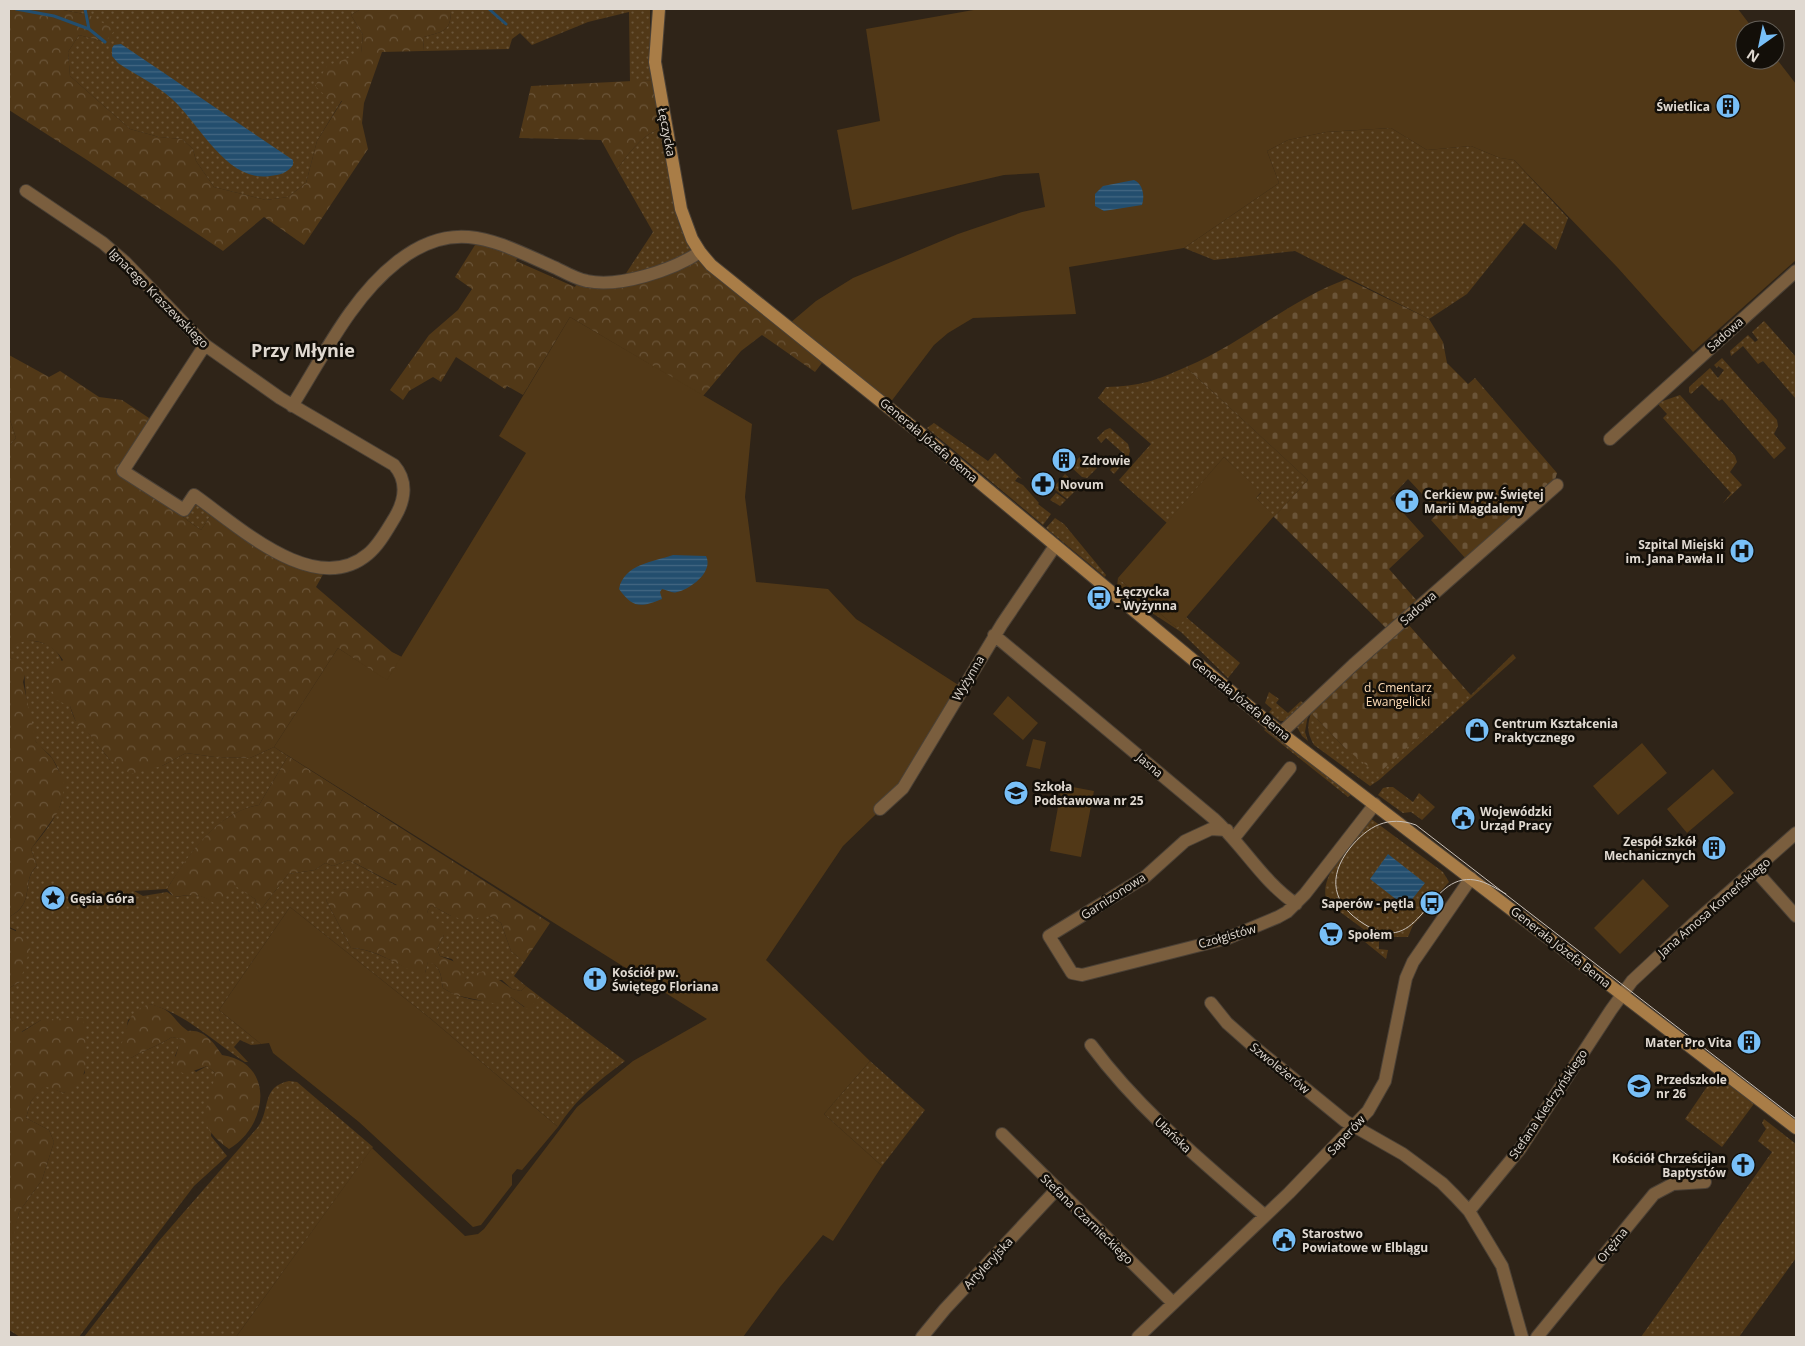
<svg xmlns="http://www.w3.org/2000/svg" width="1805" height="1346" font-family="'Open Sans',sans-serif">
<style>
.grass{fill:url(#grass-dots)}
.forest{fill:url(#forest-crowns)}
.cemetery{fill:url(#cemetery-stones)}
.garden{fill:#513817}
.water{fill:url(#water-rules)}
.lines{fill:none;stroke-linecap:round;stroke-linejoin:round}
.stream{stroke:#234e6e;stroke-width:3}
.street-casing{stroke:#4b4136;stroke-width:14}
.secondary-casing{stroke:#4b4136;stroke-width:14}
.street{stroke:#7a5e3e;stroke-width:12}
.secondary{stroke:#a97d47;stroke-width:12}
.tram{stroke:#c9c1b9;stroke-width:1}
.labels{text-anchor:middle;dominant-baseline:central;stroke-width:5;stroke-linejoin:round;paint-order:stroke}
.poi-label{font-size:12px;font-weight:bold;fill:#e0d9d1;stroke:#130f09;text-anchor:start}
.street-label{font-size:12px;fill:#e0d9d1;stroke:#130f09}
.park-label{font-size:12px;fill:#fddcb7;stroke:#130f09}
.district-label{font-size:18px;font-weight:bold;fill:#e0d9d1;stroke:#130f09}
</style>
<defs>
<pattern id="grass-dots" width="8" height="8" patternUnits="userSpaceOnUse" patternTransform="scale(1.25)"><rect width="8" height="8" fill="#513817"/><path d="M2 2h.1M6 6h.1" fill="none" stroke="#6a5438" stroke-width="1.8" stroke-linecap="round"/></pattern>
<pattern id="forest-crowns" width="20" height="18" patternUnits="userSpaceOnUse" patternTransform="scale(1.25)"><rect width="20" height="18" fill="#513817"/><path d="M2 6a3 3 0 1 1 6 0M12 15a3 3 0 1 1 6 0" fill="none" stroke="#6a5438"/></pattern>
<pattern id="cemetery-stones" width="16" height="16" patternUnits="userSpaceOnUse" patternTransform="scale(1.25)"><rect width="16" height="16" fill="#513817"/><path d="M2 7V4a2 2 0 0 1 4 0v3zM10 15v-3a2 2 0 0 1 4 0v3z" fill="#6a5438"/></pattern>
<pattern id="water-rules" width="6" height="5" patternUnits="userSpaceOnUse" patternTransform="scale(1.25)"><rect width="6" height="5" fill="#234e6e"/><path d="M0 2.5h6" fill="none" stroke="#436782"/></pattern>
</defs>
<rect width="100%" height="100%" fill="#2f2418"/>
<!-- grass -->
<path class="grass" d="M58 9H361L351 15 363 35 361 54 347 60 342 100 317 141 306 183 288 197 266 200 214 187 196 161 193 149 182 139 159 137 130 129 70 76 68 52 79 35 105 42 89 15Z
M451 9H650V59L653 80 630 82 629 12 588 22 532 45 520 33 512 39 509 49 423 51 424 37C444 31 451 32 451 9Z
M662 127 679 224 694 256 621 281 653 232 617 169C631 151 641 136 662 127Z
M1391 128 1427 150 1471 146 1500 158 1514 160 1568 218 1556 250 1524 223 1467 294 1429 319 1295 251 1214 260 1184 248 1279 183 1267 151 1288 140 1326 132Z
M1764 321 1796 357V399L1763 361 1758 364 1743 346 1731 356 1730 351 1748 335 1755 342 1758 340 1752 332Z
M1722 358 1777 420 1778 426 1774 434 1786 448 1774 459 1722 399 1719 401 1702 384 1691 394 1689 392V387L1710 368 1718 378 1724 370 1718 366 1717 368 1714 365Z
M1186 367 1308 480 1274 517 1256 498 1261 493 1224 457 1167 523 1119 480 1151 444 1098 398 1106 387C1140 386 1155 381 1186 367Z
M1680 395 1735 456 1737 462 1730 472 1742 485 1723 503 1731 493 1663 418 1667 414 1657 403Z
M9 417 16 438 9 446Z
M934 423 988 461 995 453 1022 479 1018 477 1015 481 1023 485 1039 503 1038 504 1051 514 1043 525 927 428Z
M1110 428 1128 444 1130 451 1128 458 1114 474 1110 470 1124 454 1106 438 1101 443 1097 438 1105 430Z
M1083 453 1097 468 1087 478 1082 477 1071 467Z
M1065 474 1079 487 1067 499 1053 488Z
M1056 493 1066 500 1060 506 1050 500Z
M194 495 215 509 201 530 180 515Z
M1055 518 1064 524 1106 575 1105 577 1046 528Z
M1118 578 1176 627 1186 617 1240 663 1228 678 1181 632 1146 609 1117 586Z
M20 640C82 640 56 686 77 723 80 728 87 731 91 736 98 744 103 752 110 760L162 766 186 753 215 757 250 758 274 747 288 756 259 805C216 813 189 855 167 889L134 891 143 896 167 892 175 897C195 894 199 893 217 904L234 884 255 899 259 912 288 874 315 870 325 863 333 866 349 860 397 886 383 888 345 889 326 900 351 948C378 949 399 968 425 973L428 961C441 966 441 976 443 988 463 1001 489 1004 511 997L524 1007 539 996 625 1061C597 1082 577 1098 558 1127L431 1019 290 907 219 1010 261 1044 251 1045 240 1040 234 1047 248 1062H245C214 1042 186 1014 150 1004L128 1020 126 1031 131 1058C144 1050 158 1046 172 1037L182 1039 175 1056 196 1072 207 1066 215 1073 211 1136 227 1156 194 1186 79 1337H20L9 1330V1256L12 1238 19 1212 42 1180 54 1142 49 1130 26 1118 31 1101 44 1085 64 1093 85 1073 84 1057 41 1020 21 1032 9 1016V988L20 982 16 930 9 927V917C37 903 20 881 37 866L31 849C54 820 77 796 52 758 48 752 40 748 36 742 30 730 23 683 25 671L18 660 9 658V649Z
M1513 654 1516 658 1379 780 1370 786 1314 745C1307 733 1307 726 1311 713L1346 749 1468 692 1471 695Z
M1269 692 1279 699 1276 703 1288 713 1301 701 1304 704 1285 721H1280L1269 712 1272 709 1265 703Z
M1308 714 1305 732 1308 741 1302 736 1297 727Z
M1267 728 1352 794 1348 797 1264 730Z
M1388 787H1393L1413 802 1419 793 1435 807 1422 820 1411 812 1403 813 1378 795 1383 788Z
M1370 818 1443 872 1449 882 1429 904 1431 906 1413 925 1408 937H1374L1328 903C1314 879 1356 837 1370 818Z
M431 905 451 916H489L501 923 511 951 524 962 514 976 526 986 521 991 512 989 502 980H466L452 959 440 956 437 949 444 935 427 912Z
M1379 941V949L1388 950 1386 959 1365 942Z
M870 1061 925 1110 882 1166 824 1114Z
M1717 1072 1756 1101 1722 1147 1685 1119Z
M289 1081 297 1082 373 1147 236 1337H84L158 1242 258 1127C271 1108 261 1087 289 1081Z
M1764 1119 1796 1144V1258L1739 1337H1641L1772 1152 1758 1141 1766 1129 1762 1123Z"/>
<!-- forest -->
<path class="forest" d="M9 9H58L89 15 115 30 105 42 79 35 68 52 70 76 130 129 159 137 182 139 193 149 196 161 214 187 266 200 288 197 306 183 317 141 342 101 328 98 315 86 327 66 361 53 363 35 351 15 361 9H451C451 32 444 31 424 37L423 51 382 52 364 103 362 123 368 149 304 245 264 217 223 251 87 160 9 110Z
M653 80 662 127C641 136 631 151 617 169L601 140 519 138 531 86Z
M480 237 520 252 516 261 575 287 579 279 605 282 694 256 825 359 815 372 762 335 741 351 703 396 570 317 523 395 507 386 505 389 456 357 441 382 433 377 409 391 403 400 390 390 429 335 458 310 472 289 455 277Z
M9 355 49 377 60 371 99 397 122 400 155 422 124 470 184 510 180 515 201 530 215 509 265 544 326 569 316 587 392 652 402 657 387 681 338 648 274 747 250 758 215 757 186 753 162 766 131 774 110 760 90 735 77 725 70 706 56 700 50 685 51 671 63 660C51 641 26 633 9 650V446L16 438 9 417Z
M9 658 18 659 26 671 23 682 36 742 52 758 64 781 63 796 58 812 31 849 37 866C20 880 37 903 9 917Z
M288 756 550 923 524 962 511 951 501 923 489 916 465 920 451 916 431 905 427 912 445 925 444 935 437 949 440 956 458 963 466 980 473 979 477 973 486 971 512 989 521 991 526 986 539 996 529 1010 511 997 506 1001 501 1000 497 1004 455 995 443 988C441 976 441 965 428 962L425 973 421 975C397 965 377 949 351 948L326 900C345 880 373 892 397 885L349 860 333 866 325 863 315 870 288 874 259 912 255 899 234 885 217 905C199 893 195 894 174 897L167 889C189 854 216 813 259 805Z
M9 928 24 935 31 946 20 982 9 988Z
M150 1004C176 1011 170 1018 188 1031 204 1029 214 1043 222 1055 276 1063 268 1126 229 1149 190 1121 210 1111 215 1073L207 1066 185 1074 172 1068 181 1039 172 1037C158 1046 144 1050 131 1058L121 1046C128 1025 127 1011 150 1004Z
M9 1016 22 1032 41 1020 83 1017C85 1029 88 1063 84 1073 81 1083 72 1088 64 1093L44 1086 31 1101 26 1118 49 1130 54 1142 42 1180 19 1212 9 1256Z"/>
<!-- cemetery -->
<path class="cemetery" d="M1347 279 1429 319 1443 342 1447 363 1468 384 1475 378 1557 473 1555 480 1466 559 1431 520 1439 512 1408 479 1390 498 1424 536 1389 569 1418 602 1387 629 1274 517 1308 480 1186 367C1243 343 1289 300 1347 279Z
M1407 623 1468 692 1378 774 1346 749 1311 713Z"/>
<!-- garden -->
<path class="garden" d="M979 9H1738L1754 30H1745V60H1775V57L1796 84V260L1693 352 1618 268 1514 160 1500 158 1471 146 1427 150 1391 128 1326 132 1288 140 1267 151 1279 183 1184 248 1069 267 1076 314 973 318 948 333 934 345 890 403 790 323 816 301 853 278 958 234 1022 212 1045 207 1039 173 1004 175 852 210 837 130 880 121 866 29Z
M570 317 752 424 745 497 756 582 828 589 856 619 963 688 903 788 843 846 766 960 870 1061 824 1114 882 1166 833 1241 823 1235 780 1287 743 1337H236L372 1148 465 1236 478 1234 484 1229 577 1107 633 1061 707 1019 274 747 338 648 387 680 526 453 499 436Z
M1224 457 1261 492 1256 498 1274 516 1177 628 1118 578Z
M1008 696 1038 723 1023 740 993 714Z
M1033 739 1046 742 1040 769 1026 766Z
M1642 743 1667 773 1618 815 1593 786Z
M1713 769 1734 793 1687 833 1667 809Z
M1062 785 1094 791 1081 857 1050 851Z
M1643 879 1669 906 1620 954 1594 928Z
M290 907 431 1019 558 1127 522 1170 517 1169 512 1175V1185L481 1225 473 1227 359 1122 273 1053 269 1043 261 1044 219 1010Z"/>
<!-- water -->
<path class="water" d="M121 44 293 160V165C287 173 280 175 270 176 227 183 199 123 172 99 157 85 136 75 118 63L112 56V48L114 45Z
M1134 180C1143 184 1145 196 1142 205L1104 211 1095 206V194L1103 186Z
M673 555 706 556C714 572 690 589 677 592 672 594 668 590 662 589L660 592 662 599C640 608 633 608 619 589 624 564 653 562 673 555Z
M1388 854 1425 883 1406 907 1370 879Z"/>
<g class="lines">
<!-- stream -->
<path class="stream" d="M16 9 54 16 89 29
M85 9 89 29 105 42
M489 9 506 24"/>
<defs>
<path id="street" d="M26 191 103 243 125 262 205 345 280 398 394 465C408 481 405 500 395 517 387 530 379 545 368 554 315 599 237 525 194 495L184 510 123 471 205 345
M292 406C323 357 351 298 397 262 456 215 498 243 556 268 566 273 576 279 587 281 619 288 673 270 700 252
M1610 439 1796 271
M994 635 1213 818C1243 845 1263 882 1296 904
M1281 733 1353 665 1557 485
M880 809 903 788 1002 624 1055 546
M1227 830 1211 829 1185 841 1145 877 1049 936 1072 973 1082 975 1228 938 1278 917 1287 912 1305 894 1375 804
M1234 838 1290 768
M1755 870 1796 916
M1211 1003 1227 1023 1253 1046 1345 1121 1403 1154 1442 1183 1455 1196 1469 1211 1502 1266 1522 1337
M1091 1045C1140 1111 1203 1162 1264 1215
M1002 1134 1173 1303
M1469 1211 1520 1149 1611 1010 1632 981 1693 924 1796 833
M922 1337 945 1309 1056 1190
M1138 1337 1289 1193 1368 1111 1385 1081 1406 978 1413 962 1471 878
M1537 1337 1654 1194 1673 1184 1705 1182"/>
<path id="secondary" d="M659 9 655 62 681 209 692 239 700 252 711 265 920 433 1281 733 1796 1128"/>
</defs>
<!-- street casing -->
<use href="#street" class="street-casing"/>
<!-- secondary casing -->
<use href="#secondary" class="secondary-casing"/>
<!-- street -->
<use href="#street" class="street"/>
<!-- secondary -->
<use href="#secondary" class="secondary"/>
<!-- tram -->
<path class="tram" d="M1506 894C1497 889 1487 882 1475 880 1426 872 1422 961 1364 924 1332 904 1327 877 1350 848 1368 826 1388 815 1416 825L1796 1119"/>
</g>
<!-- icons -->
<defs>
<symbol id="building-disc" viewBox="-11 -11 22 22"><circle r="9.5" fill="#78bff7" stroke="#130f09"/><path d="M-4-6H4V6H1V3H-1V6H-4ZM-2.5-4.3h1.7v1.8h-1.7ZM.8-4.3h1.7v1.8H.8ZM-2.5-1h1.7V.8h-1.7ZM.8-1h1.7V.8H.8Z" fill="#111"/></symbol>
<symbol id="pharmacy-disc" viewBox="-11 -11 22 22"><circle r="9.5" fill="#78bff7" stroke="#130f09"/><path d="M-2-6h4v4h4v4h-4v4h-4v-4h-4v-4h4Z" fill="#111"/></symbol>
<symbol id="church-disc" viewBox="-11 -11 22 22"><circle r="9.5" fill="#78bff7" stroke="#130f09"/><path d="M-1.2-6h2.4v3.5h3.3v2.4h-3.3V6h-2.4V-.1h-3.3v-2.4h3.3Z" fill="#111"/></symbol>
<symbol id="hospital-disc" viewBox="-11 -11 22 22"><circle r="9.5" fill="#78bff7" stroke="#130f09"/><path d="M-5-5h3v3.5h4V-5h3V5h-3V1.5h-4V5h-3Z" fill="#111"/></symbol>
<symbol id="bus-disc" viewBox="-11 -11 22 22"><circle r="9.5" fill="#78bff7" stroke="#130f09"/><path d="M-5-6H5V4H4V6H2V4H-2V6H-4V4H-5ZM-3.5-4V0h7V-4ZM-3.5 1.2v1.5H-2V1.2ZM2 1.2v1.5H3.5V1.2Z" fill="#111"/></symbol>
<symbol id="shop-disc" viewBox="-11 -11 22 22"><circle r="9.5" fill="#78bff7" stroke="#130f09"/><path d="M-5-2.5h2.3a2.7 3.5 0 0 1 5.4 0H5L5.5 6h-11ZM-1.5-2.5h3a1.5 2.3 0 0 0-3 0Z" fill="#111"/></symbol>
<symbol id="school-disc" viewBox="-11 -11 22 22"><circle r="9.5" fill="#78bff7" stroke="#130f09"/><path d="M0-5L7-2L0 1L-7-2ZM-4 1L0 2.5L4 1V4Q0 6-4 4Z" fill="#111"/></symbol>
<symbol id="civic-disc" viewBox="-11 -11 22 22"><circle r="9.5" fill="#78bff7" stroke="#130f09"/><path d="M-.6-6.5H3V-4.5H.6V-3L4-1V1h2V6H-6V1h2V-1L-.6-3ZM-1.2 2.5V6h2.4V2.5Z" fill="#111"/></symbol>
<symbol id="sight-disc" viewBox="-11 -11 22 22"><circle r="9.5" fill="#78bff7" stroke="#130f09"/><path d="M0-6L1.8-2.2L6-1.7L2.9 1.2L3.7 5.4L0 3.3L-3.7 5.4L-2.9 1.2L-6-1.7L-1.8-2.2Z" fill="#111"/></symbol>
<symbol id="supermarket-disc" viewBox="-11 -11 22 22"><circle r="9.5" fill="#78bff7" stroke="#130f09"/><path d="M-6-5.5h2.5l.6 2H6L4.5 2H-2.5L-4.4-4H-6ZM-1.5 3.2a1.3 1.3 0 1 0 .1 0ZM3 3.2a1.3 1.3 0 1 0 .1 0Z" fill="#111"/></symbol>
</defs>
<g fill-rule="evenodd">
<use href="#building-disc" x="1714" y="92" width="28" height="28"/>
<use href="#building-disc" x="1050" y="446" width="28" height="28"/>
<use href="#pharmacy-disc" x="1029" y="470" width="28" height="28"/>
<use href="#church-disc" x="1393" y="487" width="28" height="28"/>
<use href="#hospital-disc" x="1728" y="537" width="28" height="28"/>
<use href="#bus-disc" x="1085" y="584" width="28" height="28"/>
<use href="#shop-disc" x="1463" y="716" width="28" height="28"/>
<use href="#school-disc" x="1002" y="779" width="28" height="28"/>
<use href="#civic-disc" x="1449" y="804" width="28" height="28"/>
<use href="#building-disc" x="1700" y="834" width="28" height="28"/>
<use href="#sight-disc" x="39" y="884" width="28" height="28"/>
<use href="#bus-disc" x="1418" y="889" width="28" height="28"/>
<use href="#supermarket-disc" x="1317" y="920" width="28" height="28"/>
<use href="#church-disc" x="581" y="965" width="28" height="28"/>
<use href="#building-disc" x="1735" y="1028" width="28" height="28"/>
<use href="#school-disc" x="1625" y="1072" width="28" height="28"/>
<use href="#church-disc" x="1729" y="1151" width="28" height="28"/>
<use href="#civic-disc" x="1270" y="1226" width="28" height="28"/>
</g>
<g class="labels">
<!-- poi labels -->
<g class="poi-label">
<text x="1710" y="106" text-anchor="end">Świetlica</text>
<text x="1082" y="460">Zdrowie</text>
<text x="1060" y="484">Novum</text>
<text x="1424" y="494">Cerkiew pw. Świętej<tspan x="1424" dy="14">Marii Magdaleny</tspan></text>
<text x="1724" y="544" text-anchor="end">Szpital Miejski<tspan x="1724" dy="14">im. Jana Pawła II</tspan></text>
<text x="1116" y="591">Łęczycka<tspan x="1116" dy="14">- Wyżynna</tspan></text>
<text x="1494" y="723">Centrum Kształcenia<tspan x="1494" dy="14">Praktycznego</tspan></text>
<text x="1034" y="786">Szkoła<tspan x="1034" dy="14">Podstawowa nr 25</tspan></text>
<text x="1480" y="811">Wojewódzki<tspan x="1480" dy="14">Urząd Pracy</tspan></text>
<text x="1696" y="841" text-anchor="end">Zespół Szkół<tspan x="1696" dy="14">Mechanicznych</tspan></text>
<text x="70" y="898">Gęsia Góra</text>
<text x="1414" y="903" text-anchor="end">Saperów - pętla</text>
<text x="1348" y="934">Społem</text>
<text x="612" y="972">Kościół pw.<tspan x="612" dy="14">Świętego Floriana</tspan></text>
<text x="1732" y="1042" text-anchor="end">Mater Pro Vita</text>
<text x="1656" y="1079">Przedszkole<tspan x="1656" dy="14">nr 26</tspan></text>
<text x="1726" y="1158" text-anchor="end">Kościół Chrześcijan<tspan x="1726" dy="14">Baptystów</tspan></text>
<text x="1302" y="1233">Starostwo<tspan x="1302" dy="14">Powiatowe w Elblągu</tspan></text>
</g>
<!-- street labels -->
<g class="street-label">
<text transform="translate(667 132) rotate(79)">Łęczycka</text>
<text transform="translate(159 298) rotate(45)">Ignacego Kraszewskiego</text>
<text transform="translate(1725 334) rotate(-42)">Sadowa</text>
<text transform="translate(929 440) rotate(40)">Generała Józefa Bema</text>
<text transform="translate(1418 608) rotate(-42)">Sadowa</text>
<text transform="translate(968 678) rotate(-59)">Wyżynna</text>
<text transform="translate(1241 699) rotate(39)">Generała Józefa Bema</text>
<text transform="translate(1150 765) rotate(40)">Jasna</text>
<text transform="translate(1113 896) rotate(-33)">Garnizonowa</text>
<text transform="translate(1714 907) rotate(-41)">Jana Amosa Komeńskiego</text>
<text transform="translate(1227 936) rotate(-16)">Czołgistów</text>
<text transform="translate(1561 947) rotate(38)">Generała Józefa Bema</text>
<text transform="translate(1280 1068) rotate(39)">Szwoleżerów</text>
<text transform="translate(1548 1104) rotate(-56)">Stefana Kiedrzyńskiego</text>
<text transform="translate(1173 1135) rotate(43)">Ułańska</text>
<text transform="translate(1346 1135) rotate(-47)">Saperów</text>
<text transform="translate(1087 1219) rotate(44)">Stefana Czarnieckiego</text>
<text transform="translate(1612 1245) rotate(-51)">Orężna</text>
<text transform="translate(988 1263) rotate(-47)">Artyleryjska</text>
</g>
<!-- park labels -->
<g class="park-label">
<text x="1398" y="687">d. Cmentarz<tspan x="1398" dy="14">Ewangelicki</tspan></text>
</g>
<!-- district labels -->
<g class="district-label">
<text x="303" y="350">Przy Młynie</text>
</g>
</g>
<!-- border -->
<rect width="1805" height="1346" fill="none" stroke="#e0d9d1" stroke-width="20"/>
<!-- north arrow -->
<g transform="translate(1760 45) rotate(213)"><circle r="24" fill="#130f09" stroke="#656059"/>
<path d="M0-4L9 19L0 12L-9 19Z" fill="#78bff7"/>
<text y="-8" font-size="14" font-weight="bold" text-anchor="middle" fill="#e0d9d1">N</text>
</g>
</svg>
